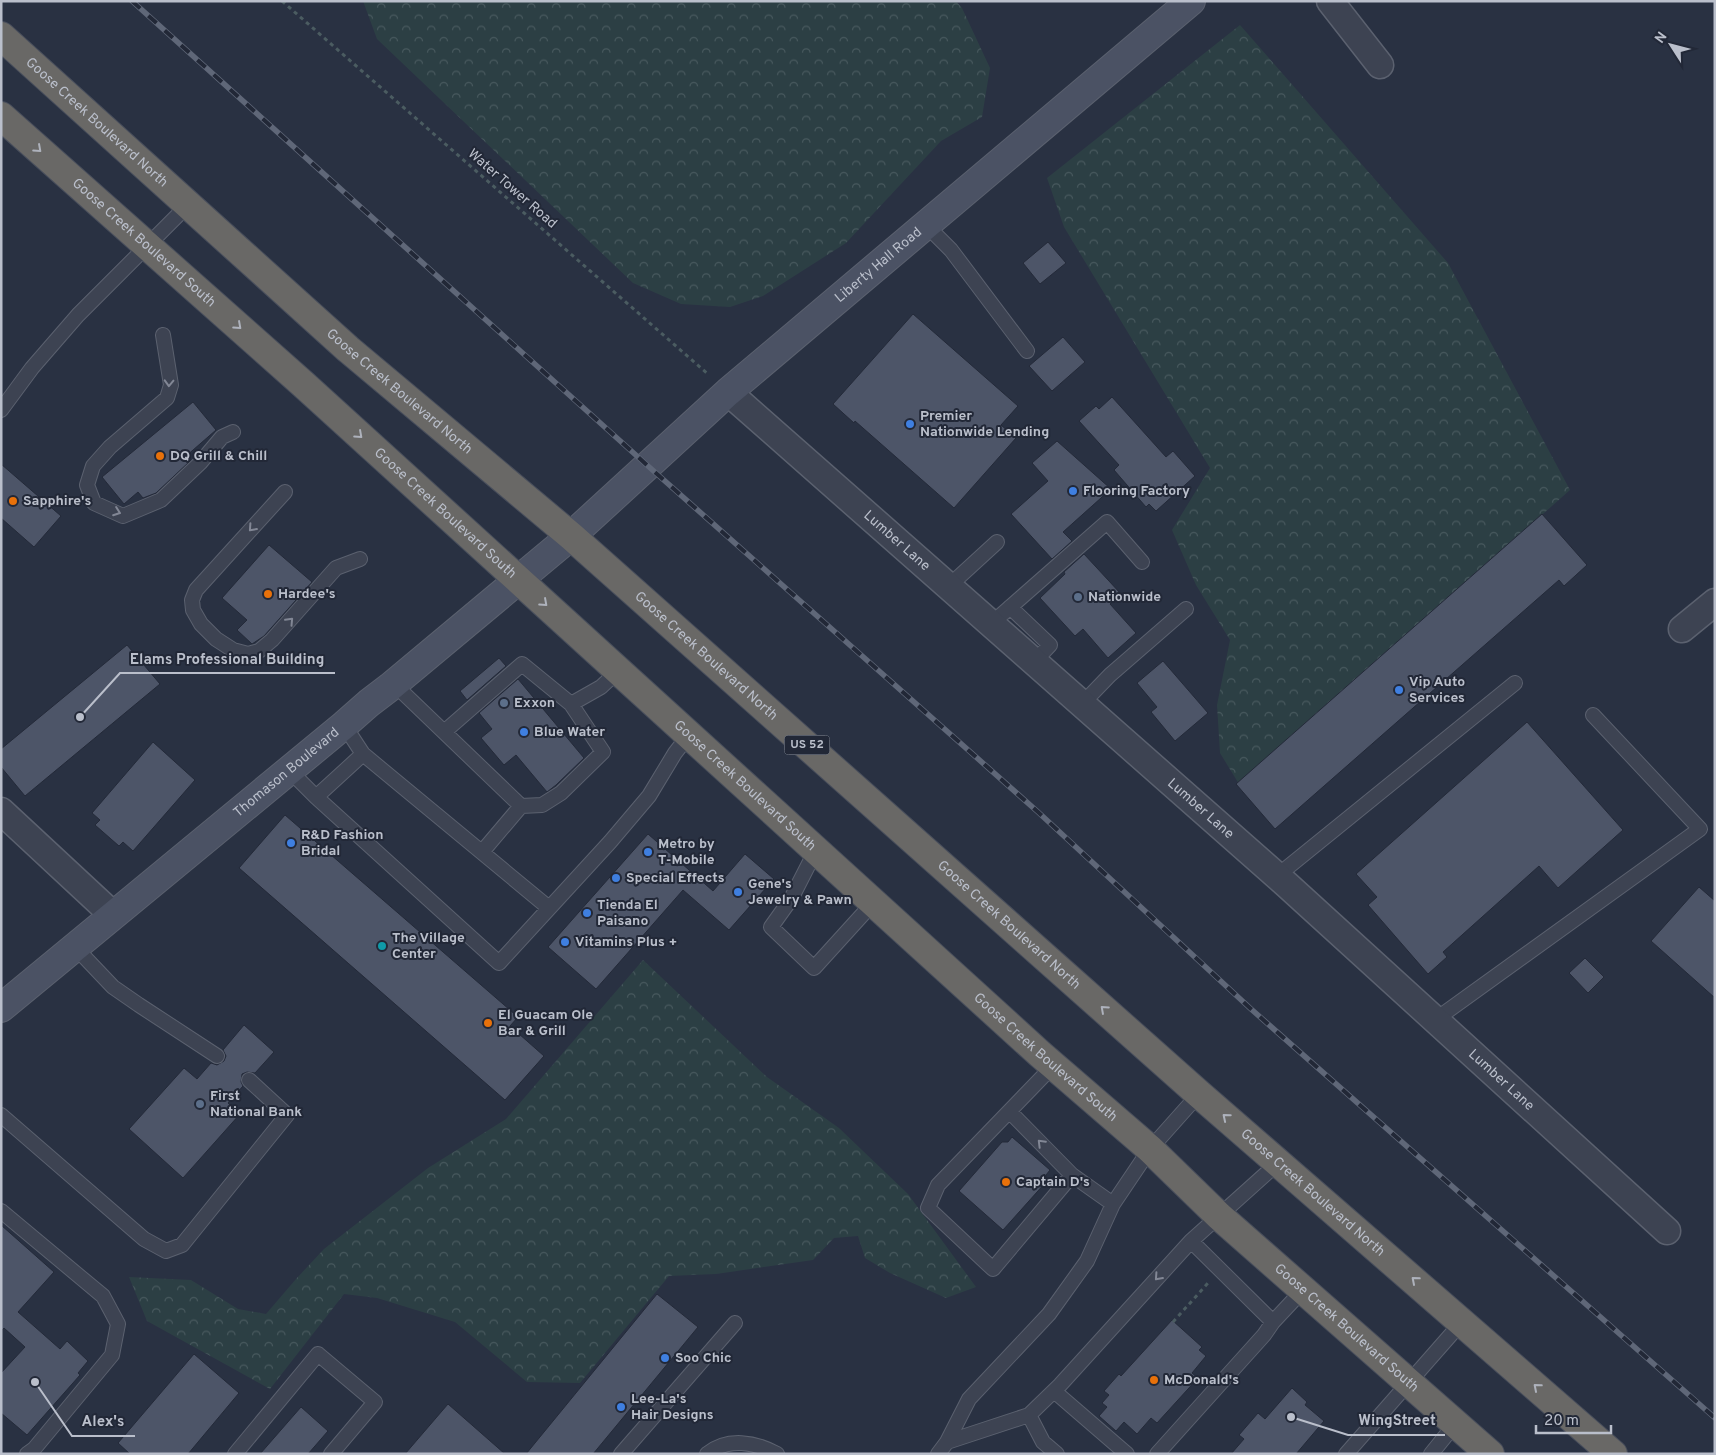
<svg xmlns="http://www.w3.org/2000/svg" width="1716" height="1455" font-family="Overpass,sans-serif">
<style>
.forest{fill:url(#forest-crowns)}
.building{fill:#4d5568;stroke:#242a39}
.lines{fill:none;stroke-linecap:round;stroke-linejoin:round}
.service-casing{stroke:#5b616f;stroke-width:16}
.minor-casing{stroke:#5b616f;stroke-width:29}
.secondary-casing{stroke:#5b616f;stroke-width:30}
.trunk-casing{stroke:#484e5c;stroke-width:30}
.path{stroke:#4b5c61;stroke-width:3;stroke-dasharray:4 4;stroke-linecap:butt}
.service{stroke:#3d4352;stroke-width:14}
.minor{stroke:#3d4352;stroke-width:26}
.secondary{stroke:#4b5264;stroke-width:28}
.trunk{stroke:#696866;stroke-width:28}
.rail-casing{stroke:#5f6778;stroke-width:5.5}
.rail{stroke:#222837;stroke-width:4;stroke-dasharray:11;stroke-linecap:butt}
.oneway{stroke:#aeb2bc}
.oneway2{stroke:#828795}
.shop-dot{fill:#3f7fe0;stroke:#222837;stroke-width:2}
.food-dot{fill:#e8710a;stroke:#222837;stroke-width:2}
.service-dot{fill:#5c6f8a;stroke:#222837;stroke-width:2}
.culture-dot{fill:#0f9aa8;stroke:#222837;stroke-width:2}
.labels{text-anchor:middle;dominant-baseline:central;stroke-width:4;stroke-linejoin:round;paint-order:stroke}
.shield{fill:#222837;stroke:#8c929f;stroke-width:1}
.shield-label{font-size:12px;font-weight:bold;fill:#babfcb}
.street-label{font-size:14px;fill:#babfcb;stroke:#222837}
.poi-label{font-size:14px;font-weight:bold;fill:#babfcb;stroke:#222837;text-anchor:start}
.leader{fill:none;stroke:#babfcb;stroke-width:2}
.callout-dot{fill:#babfcb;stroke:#222837;stroke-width:2}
.callout-label{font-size:15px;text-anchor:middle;font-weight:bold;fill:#babfcb;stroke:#222837;stroke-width:4;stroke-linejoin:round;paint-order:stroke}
</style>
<defs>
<pattern id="forest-crowns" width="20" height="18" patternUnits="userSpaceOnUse" patternTransform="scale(1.25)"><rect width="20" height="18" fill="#2c3f44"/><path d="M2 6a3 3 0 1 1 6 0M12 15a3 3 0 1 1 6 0" fill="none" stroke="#48595e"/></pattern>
</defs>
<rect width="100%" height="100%" fill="#293142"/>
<!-- forest -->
<path class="forest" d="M363 1H956L962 8 990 68 982 117 941 141 846 243 763 296 730 307 681 304 633 283 377 39Z
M1240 25 1448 263 1570 490 1239 784 1220 753 1217 705 1230 640 1196 585 1172 530 1210 468 1064 227 1047 178Z
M643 960 767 1077 839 1128 908 1194 976 1287 946 1298 890 1273 865 1258 858 1236 834 1238 813 1260 716 1274 669 1276 580 1383 527 1382 455 1322 377 1298 344 1294 270 1389 147 1321 129 1277 191 1280 238 1309 266 1314 296 1279 324 1249 428 1168 506 1119Z"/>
<!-- building -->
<path class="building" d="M1048 242 1066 263 1040 284 1023 263Z
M913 314 1018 406 1001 425 1016 438 954 508 855 421 854 423 833 404Z
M1063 337 1085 362 1052 391 1029 366Z
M1112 397 1166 457 1173 451 1195 476 1156 511 1149 504 1146 507 1114 470 1119 465 1079 421 1096 406 1099 409Z
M193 402 216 430 185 457 189 462 156 493 143 498 138 492 124 504 102 477Z
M1057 441 1111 489 1063 532 1072 541 1052 559 1011 514 1048 481 1032 463Z
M1 464 61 516 34 547 1 518Z
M1542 514 1587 565 1564 586 1559 580 1275 829 1236 784Z
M269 545 312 582 264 636 252 644 237 630 247 620 222 598Z
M1084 554 1121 594 1110 604 1136 633 1108 658 1083 629 1075 636 1040 598 1065 574 1064 572Z
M127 645 160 684 25 796 1 767V749Z
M499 658 506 666 467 700 460 691Z
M1163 661 1208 713 1175 741 1151 712 1157 707 1137 683Z
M518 679 584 758 556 785 547 792 516 755 504 765 481 738 492 729 479 713Z
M1527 722 1623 830 1558 888 1539 866 1443 952 1447 957 1428 974 1368 905 1377 897 1356 874Z
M153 742 195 780 133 851 123 842 119 846 95 825 100 820 92 813Z
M285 815 518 1017 510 1026 544 1056 505 1100 239 868Z
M648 834 713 891 745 854 774 879 729 930 683 890 596 989 548 947Z
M1699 887 1715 901V998L1651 941Z
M1585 958 1604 977 1588 993 1569 973Z
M244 1025 274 1052 255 1073 247 1072 242 1074 241 1082 243 1086 228 1103 240 1114 183 1178 129 1129 184 1068 197 1079 211 1063 217 1065 224 1061 226 1056 223 1050Z
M1012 1137 1050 1170 1046 1175V1182L1003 1230 959 1191 1002 1142H1008Z
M1 1225 54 1272 18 1312 60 1349 67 1341 88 1361 78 1373 80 1375 27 1435 1 1413V1373L25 1347 4 1328 1 1331Z
M657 1294 698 1327 593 1454H526Z
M1172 1320 1202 1347 1199 1350 1206 1356 1192 1373 1198 1378 1157 1423 1151 1418 1137 1434 1124 1422 1116 1431 1099 1416 1107 1407 1102 1403 1109 1395 1104 1391 1119 1374 1121 1376Z
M194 1354 239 1393 188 1454H130L118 1443Z
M1292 1388 1307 1402 1305 1405 1324 1421 1296 1454H1231L1244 1439 1239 1435 1258 1413 1265 1419Z
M448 1404 505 1454H405Z
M301 1407 328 1431 308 1454H260Z"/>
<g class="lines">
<defs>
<path id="service" d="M926 225 951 250 1027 351
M163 335 171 385 167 398 110 447 93 466 87 485 94 503 123 516 161 500 200 463 222 437 233 432
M1 410 32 368 78 315 189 204
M285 492 196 590 192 600 193 610 201 624 216 639 233 650 248 654 259 651 272 640 336 568 360 559
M949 586 997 542
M1010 607 1050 645 1034 662
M991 624 1107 522 1142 562
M394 684 521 806 542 805 561 793 603 752 571 704 601 687 618 671
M1082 704 1110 675 1186 609
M344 725 363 754 549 908
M444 732 522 664 571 704
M289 770 316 797 499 963 610 842 649 796 675 753 689 735
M316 797 363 754
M816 850 791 899 771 927 814 968 873 903
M482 852 521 806
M1277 876 1515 683
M75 947 113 987 139 1005 217 1056
M1435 1020 1700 829 1593 715
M1053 1066 938 1185 928 1208 993 1269 1072 1175
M1010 1112 1072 1175 1113 1204
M1 1115 144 1239 166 1251 182 1245 287 1115 249 1080
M1 1211 103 1296 118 1324 112 1355 34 1449 27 1454
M1273 1322 1303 1290
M1054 1391 1127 1454
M1029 1415 1043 1442 1057 1454
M947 1442 1029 1415 1060 1385 1191 1241 1279 1162
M235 1454 318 1354 375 1402 331 1454
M621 1454 735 1323
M707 1454C728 1437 755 1442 777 1454
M938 1454 947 1442 969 1399 1049 1314 1087 1261 1113 1204 1150 1149 1199 1094
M1157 1454 1264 1335 1273 1322 1191 1241
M1346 1454 1462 1322
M1431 1454 1456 1423"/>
<g id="minor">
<path d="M1330 1 1380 65"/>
<path id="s1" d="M728 392 1286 884 1667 1231"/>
<path d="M1682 629 1715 602"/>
<path d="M1 811 113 915"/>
</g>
<g id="secondary">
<path id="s2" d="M1 1008 344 725 369 703 390 687 571 536 728 392 1191 1"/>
</g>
<g id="trunk">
<path id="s3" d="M1 36 348 349 571 536 1199 1094 1613 1454"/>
<path id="s4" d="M1 116 303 384 1040 1054 1150 1149 1219 1216 1490 1454"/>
</g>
</defs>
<!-- service casing -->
<use href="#service" class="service-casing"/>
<!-- minor casing -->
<use href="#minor" class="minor-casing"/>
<!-- secondary casing -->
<use href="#secondary" class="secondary-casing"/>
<!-- trunk casing -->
<use href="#trunk" class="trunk-casing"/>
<!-- path -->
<path class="path" d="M282 1 709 375
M1173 1322 1208 1283"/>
<!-- service -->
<use href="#service" class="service"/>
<!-- minor -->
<use href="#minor" class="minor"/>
<!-- secondary -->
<use href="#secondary" class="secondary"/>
<!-- trunk -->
<use href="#trunk" class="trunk"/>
<defs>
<path id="rail" d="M132 1 648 466 1038 812 1251 1009 1715 1418"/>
</defs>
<!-- rail casing -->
<use href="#rail" class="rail-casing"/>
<!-- rail -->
<use href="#rail" class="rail"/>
</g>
<!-- one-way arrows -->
<defs><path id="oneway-chevron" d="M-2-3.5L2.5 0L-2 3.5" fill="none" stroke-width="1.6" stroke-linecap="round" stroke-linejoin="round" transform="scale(1.25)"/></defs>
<g class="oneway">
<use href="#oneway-chevron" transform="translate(38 149) rotate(42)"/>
<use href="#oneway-chevron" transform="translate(238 326) rotate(42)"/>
<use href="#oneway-chevron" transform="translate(359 435) rotate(42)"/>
<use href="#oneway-chevron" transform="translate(544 603) rotate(42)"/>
<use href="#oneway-chevron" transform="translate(1104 1009) rotate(-138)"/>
<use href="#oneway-chevron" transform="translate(1226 1117) rotate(-140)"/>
<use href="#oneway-chevron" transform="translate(1415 1280) rotate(-139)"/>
<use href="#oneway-chevron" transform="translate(1537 1387) rotate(-139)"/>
</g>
<g class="oneway2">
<use href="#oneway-chevron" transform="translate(169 383) rotate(92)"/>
<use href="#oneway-chevron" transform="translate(117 512) rotate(20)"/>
<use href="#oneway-chevron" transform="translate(252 528) rotate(132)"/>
<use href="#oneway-chevron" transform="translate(290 621) rotate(-47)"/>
<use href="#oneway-chevron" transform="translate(1041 1143) rotate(-135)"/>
<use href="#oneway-chevron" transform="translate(1158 1277) rotate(132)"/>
</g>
<!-- markers -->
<g class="shop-dot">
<circle cx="910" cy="424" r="5"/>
<circle cx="1073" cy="491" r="5"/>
<circle cx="1399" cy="690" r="5"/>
<circle cx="524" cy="732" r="5"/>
<circle cx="291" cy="843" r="5"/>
<circle cx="648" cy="852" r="5"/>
<circle cx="616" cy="878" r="5"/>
<circle cx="738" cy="892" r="5"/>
<circle cx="587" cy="913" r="5"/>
<circle cx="565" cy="942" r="5"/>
<circle cx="665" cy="1358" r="5"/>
<circle cx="621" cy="1407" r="5"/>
</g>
<g class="food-dot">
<circle cx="160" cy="456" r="5"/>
<circle cx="13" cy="501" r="5"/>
<circle cx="268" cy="594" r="5"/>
<circle cx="488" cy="1023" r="5"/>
<circle cx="1006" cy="1182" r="5"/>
<circle cx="1154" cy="1380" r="5"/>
</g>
<g class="service-dot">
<circle cx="1078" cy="597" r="5"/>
<circle cx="504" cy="703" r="5"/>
<circle cx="200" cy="1104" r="5"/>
</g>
<circle class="culture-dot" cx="382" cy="946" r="5"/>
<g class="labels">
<!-- shield labels -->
<rect class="shield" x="784.5" y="735.5" width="45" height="19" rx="4"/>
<g class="shield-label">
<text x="807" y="745">US 52</text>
</g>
<!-- street labels -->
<g class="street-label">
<text stroke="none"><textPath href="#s3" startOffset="129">Goose Creek Boulevard North</textPath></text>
<text transform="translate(512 189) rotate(41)">Water Tower Road</text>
<text stroke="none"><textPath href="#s4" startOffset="191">Goose Creek Boulevard South</textPath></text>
<text stroke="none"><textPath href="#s2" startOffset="1150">Liberty Hall Road</textPath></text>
<text stroke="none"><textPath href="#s3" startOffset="534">Goose Creek Boulevard North</textPath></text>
<text stroke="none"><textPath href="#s4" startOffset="596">Goose Creek Boulevard South</textPath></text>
<text stroke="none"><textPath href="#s1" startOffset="225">Lumber Lane</textPath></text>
<text stroke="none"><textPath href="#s3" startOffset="939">Goose Creek Boulevard North</textPath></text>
<text stroke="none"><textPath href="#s2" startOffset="370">Thomason Boulevard</textPath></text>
<text stroke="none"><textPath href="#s4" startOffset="1001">Goose Creek Boulevard South</textPath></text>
<text stroke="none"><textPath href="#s1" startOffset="630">Lumber Lane</textPath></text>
<text stroke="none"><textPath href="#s3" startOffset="1344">Goose Creek Boulevard North</textPath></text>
<text stroke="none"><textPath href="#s4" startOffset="1406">Goose Creek Boulevard South</textPath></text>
<text stroke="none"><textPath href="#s1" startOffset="1035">Lumber Lane</textPath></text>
<text stroke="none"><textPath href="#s3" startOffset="1749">Goose Creek Boulevard North</textPath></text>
<text stroke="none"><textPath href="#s4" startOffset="1811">Goose Creek Boulevard South</textPath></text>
</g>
<!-- poi labels -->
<g class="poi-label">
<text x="920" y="416">Premier<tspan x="920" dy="16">Nationwide Lending</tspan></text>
<text x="170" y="456">DQ Grill &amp; Chill</text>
<text x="1083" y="491">Flooring Factory</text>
<text x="23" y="501">Sapphire's</text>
<text x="278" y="594">Hardee's</text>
<text x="1088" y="597">Nationwide</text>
<text x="1409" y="682">Vip Auto<tspan x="1409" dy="16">Services</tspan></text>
<text x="514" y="703">Exxon</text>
<text x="534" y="732">Blue Water</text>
<text x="301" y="835">R&amp;D Fashion<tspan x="301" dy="16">Bridal</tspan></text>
<text x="658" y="844">Metro by<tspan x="658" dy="16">T-Mobile</tspan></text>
<text x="626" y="878">Special Effects</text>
<text x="748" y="884">Gene's<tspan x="748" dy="16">Jewelry &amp; Pawn</tspan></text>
<text x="597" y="905">Tienda El<tspan x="597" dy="16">Paisano</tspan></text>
<text x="392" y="938">The Village<tspan x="392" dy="16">Center</tspan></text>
<text x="575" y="942">Vitamins Plus +</text>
<text x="498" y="1015">El Guacam Ole<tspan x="498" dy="16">Bar &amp; Grill</tspan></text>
<text x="210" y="1096">First<tspan x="210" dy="16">National Bank</tspan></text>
<text x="1016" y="1182">Captain D's</text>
<text x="675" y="1358">Soo Chic</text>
<text x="1164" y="1380">McDonald's</text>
<text x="631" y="1399">Lee-La's<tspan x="631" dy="16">Hair Designs</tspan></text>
</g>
</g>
<!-- callouts -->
<path class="leader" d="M80 717L120 673H335M1291 1417L1348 1435H1445M35 1382L72 1436H135"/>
<g class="callout-dot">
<circle cx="80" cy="717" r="5"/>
<circle cx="1291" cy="1417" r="5"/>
<circle cx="35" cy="1382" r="5"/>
</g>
<g class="callout-label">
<text x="227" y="664">Elams Professional Building</text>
<text x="1397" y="1425">WingStreet</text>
<text x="103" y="1426">Alex's</text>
</g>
<!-- border -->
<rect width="1716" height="1455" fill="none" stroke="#babfcb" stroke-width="5"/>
<!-- north arrow -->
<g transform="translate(1671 45) rotate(306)" stroke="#222837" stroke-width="4" paint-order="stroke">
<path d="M0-4L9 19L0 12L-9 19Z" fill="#babfcb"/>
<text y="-8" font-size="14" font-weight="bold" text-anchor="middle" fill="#babfcb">N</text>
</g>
<!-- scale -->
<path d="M1536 1425v8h75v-8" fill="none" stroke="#babfcb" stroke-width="2.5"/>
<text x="1544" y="1425" font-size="15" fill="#babfcb" stroke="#222837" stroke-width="4" paint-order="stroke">20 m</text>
</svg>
